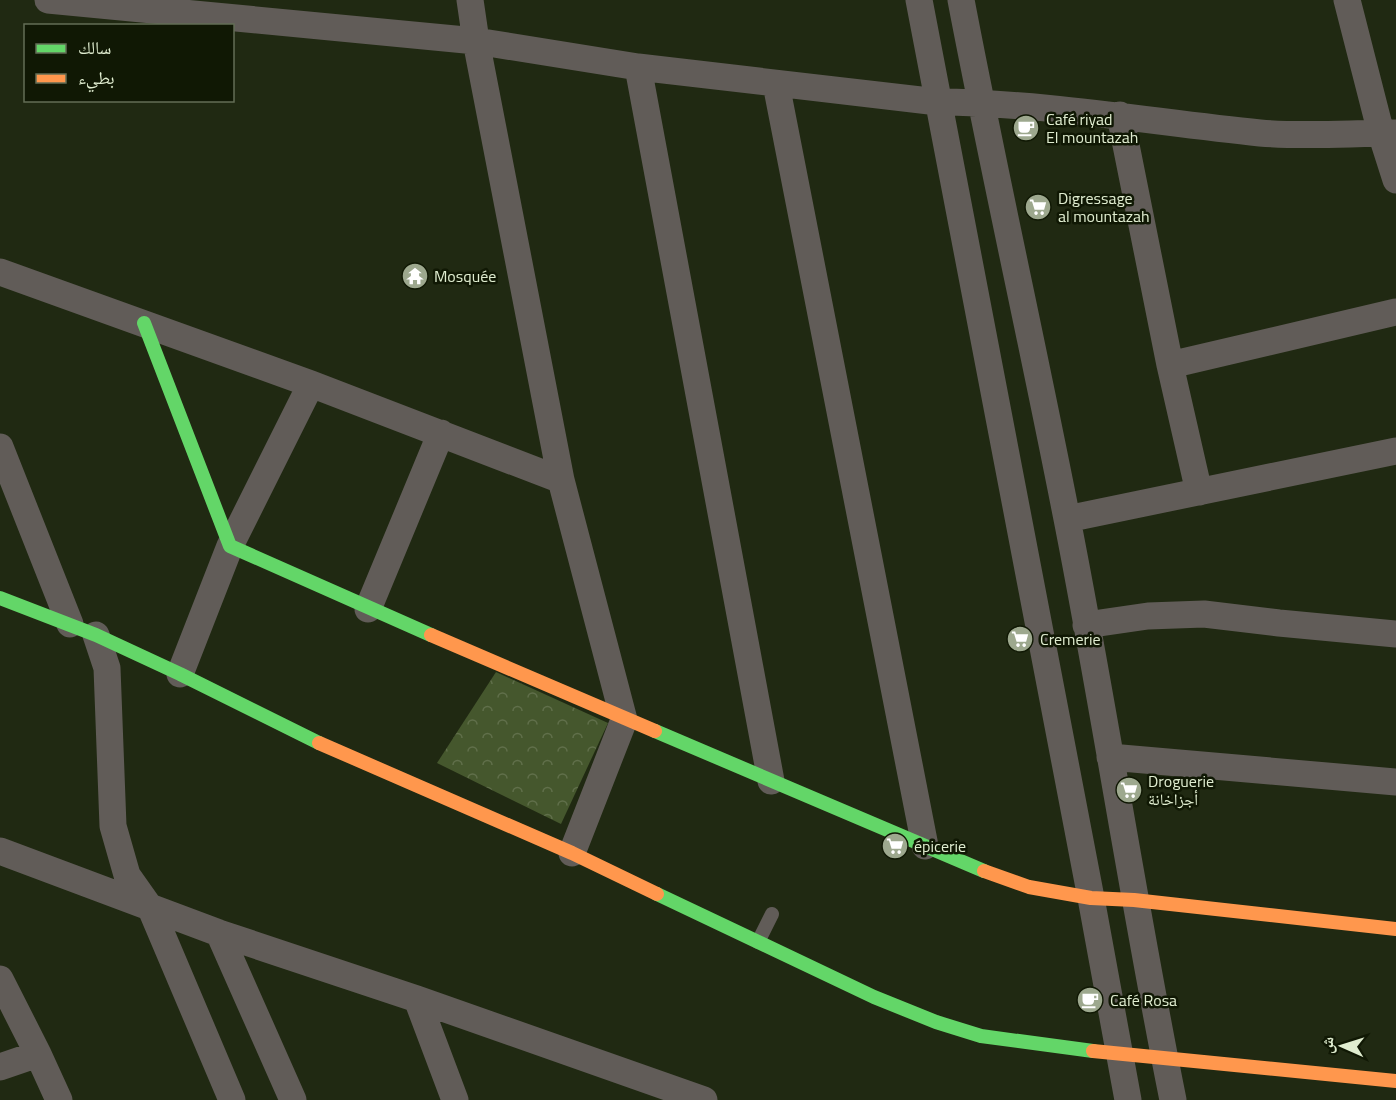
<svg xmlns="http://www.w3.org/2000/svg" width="1396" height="1100" font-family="'Titillium Web','Noto Naskh Arabic',sans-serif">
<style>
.park{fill:url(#park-crowns)}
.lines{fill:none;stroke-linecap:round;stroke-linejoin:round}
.lane{stroke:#615c58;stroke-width:14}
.street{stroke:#615c58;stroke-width:27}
.fast{stroke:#63d668;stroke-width:14}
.slow{stroke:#ff974d;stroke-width:14}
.labels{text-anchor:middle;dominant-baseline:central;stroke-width:5;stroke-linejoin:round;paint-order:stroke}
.poi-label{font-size:16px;fill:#e0edd0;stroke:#101804;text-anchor:start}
</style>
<defs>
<pattern id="park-crowns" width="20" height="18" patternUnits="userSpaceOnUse" patternTransform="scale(1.5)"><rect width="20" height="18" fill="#45572d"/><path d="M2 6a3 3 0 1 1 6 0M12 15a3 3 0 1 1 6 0" fill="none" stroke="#606f4a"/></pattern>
</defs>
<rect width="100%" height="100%" fill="#202912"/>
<!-- park -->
<path class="park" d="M496 672 608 723 561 824 437 763Z"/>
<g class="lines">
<!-- lane -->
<path class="lane" d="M758 942 772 914"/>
<!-- street -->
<path class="street" d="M48 0 476 41 638 67 938 102C1046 103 1152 122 1260 133 1306 137 1350 133 1396 133
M470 0 476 41 561 480 624 720 572 853
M919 0 1091 898 1128 1100
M961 0C994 173 1033 345 1067 519 1105 712 1134 907 1173 1100
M1347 0 1381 133 1396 180
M638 67 771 781
M776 84 925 846
M1120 115 1170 365 1199 492
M0 272 311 384 561 480
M1170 365 1396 312
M0 447 70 624
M1067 519 1396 451
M368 609 441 433
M1086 625 1148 616 1204 614 1279 623 1396 634
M96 635 107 668 113 826 127 875 151 909 232 1100
M180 674 230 546 311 384
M1110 757 1396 782
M0 851 219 933 417 999 704 1100
M219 933 293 1100
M0 979 38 1054 59 1100
M417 999 455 1100
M0 1067 38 1054"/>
<!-- fast -->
<path class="fast" d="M144 323 230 546 431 635
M0 598 96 635 180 674 319 743
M655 731 984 871
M657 894 874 997 936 1022 981 1036 1093 1051"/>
<!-- slow -->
<path class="slow" d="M431 635 655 731
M319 743 572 853 657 894
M984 871 1029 887 1091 898 1134 900 1396 929
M1093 1051 1396 1081"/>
</g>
<!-- icons -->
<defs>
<symbol id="cafe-disc" viewBox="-11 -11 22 22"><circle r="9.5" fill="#9da88e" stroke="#101804"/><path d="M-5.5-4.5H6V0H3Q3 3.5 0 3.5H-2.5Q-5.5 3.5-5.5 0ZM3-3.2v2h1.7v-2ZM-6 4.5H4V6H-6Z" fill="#fff"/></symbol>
<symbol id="supermarket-disc" viewBox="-11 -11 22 22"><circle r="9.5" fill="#9da88e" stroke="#101804"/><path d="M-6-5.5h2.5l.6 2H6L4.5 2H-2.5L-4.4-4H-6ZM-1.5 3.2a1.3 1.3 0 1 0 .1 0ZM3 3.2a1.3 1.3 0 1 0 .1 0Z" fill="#fff"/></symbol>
<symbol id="temple-disc" viewBox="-11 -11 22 22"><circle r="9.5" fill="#9da88e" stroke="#101804"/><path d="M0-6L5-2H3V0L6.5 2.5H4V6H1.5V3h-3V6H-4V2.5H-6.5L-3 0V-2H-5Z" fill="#fff"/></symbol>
</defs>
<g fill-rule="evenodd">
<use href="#cafe-disc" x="1011" y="113" width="30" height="30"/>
<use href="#supermarket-disc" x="1023" y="192" width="30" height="30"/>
<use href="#temple-disc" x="400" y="261" width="30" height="30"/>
<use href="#supermarket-disc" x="1005" y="624" width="30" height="30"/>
<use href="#supermarket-disc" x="1114" y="775" width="30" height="30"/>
<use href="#supermarket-disc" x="880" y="831" width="30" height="30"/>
<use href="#cafe-disc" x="1075" y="985" width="30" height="30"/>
</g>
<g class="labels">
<!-- poi labels -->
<g class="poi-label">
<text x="1046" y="119">Café riyad<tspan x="1046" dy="18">El mountazah</tspan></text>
<text x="1058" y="198">Digressage<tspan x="1058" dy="18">al mountazah</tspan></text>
<text x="434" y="276">Mosquée</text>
<text x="1040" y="639">Cremerie</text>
<text x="1148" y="781">Droguerie<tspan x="1148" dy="18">أجزاخانة</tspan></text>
<text x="914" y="846">épicerie</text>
<text x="1110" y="1000">Café Rosa</text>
</g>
</g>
<!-- legend -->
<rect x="24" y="24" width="210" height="78" fill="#101804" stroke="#636d56" stroke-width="1.5"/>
<rect x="36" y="44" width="30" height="9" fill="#63d668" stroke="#636d56" stroke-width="1.5"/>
<text x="78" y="54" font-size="18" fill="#e0edd0">سالك</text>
<rect x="36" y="74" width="30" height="9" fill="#ff974d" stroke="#636d56" stroke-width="1.5"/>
<text x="78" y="84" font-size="18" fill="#e0edd0">بطيء</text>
<!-- north arrow -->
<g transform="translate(1342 1046) rotate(273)" stroke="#101804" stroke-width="4.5" paint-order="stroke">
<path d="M0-4.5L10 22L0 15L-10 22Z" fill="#e0edd0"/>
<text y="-9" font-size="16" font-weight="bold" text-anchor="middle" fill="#e0edd0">ش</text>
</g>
</svg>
